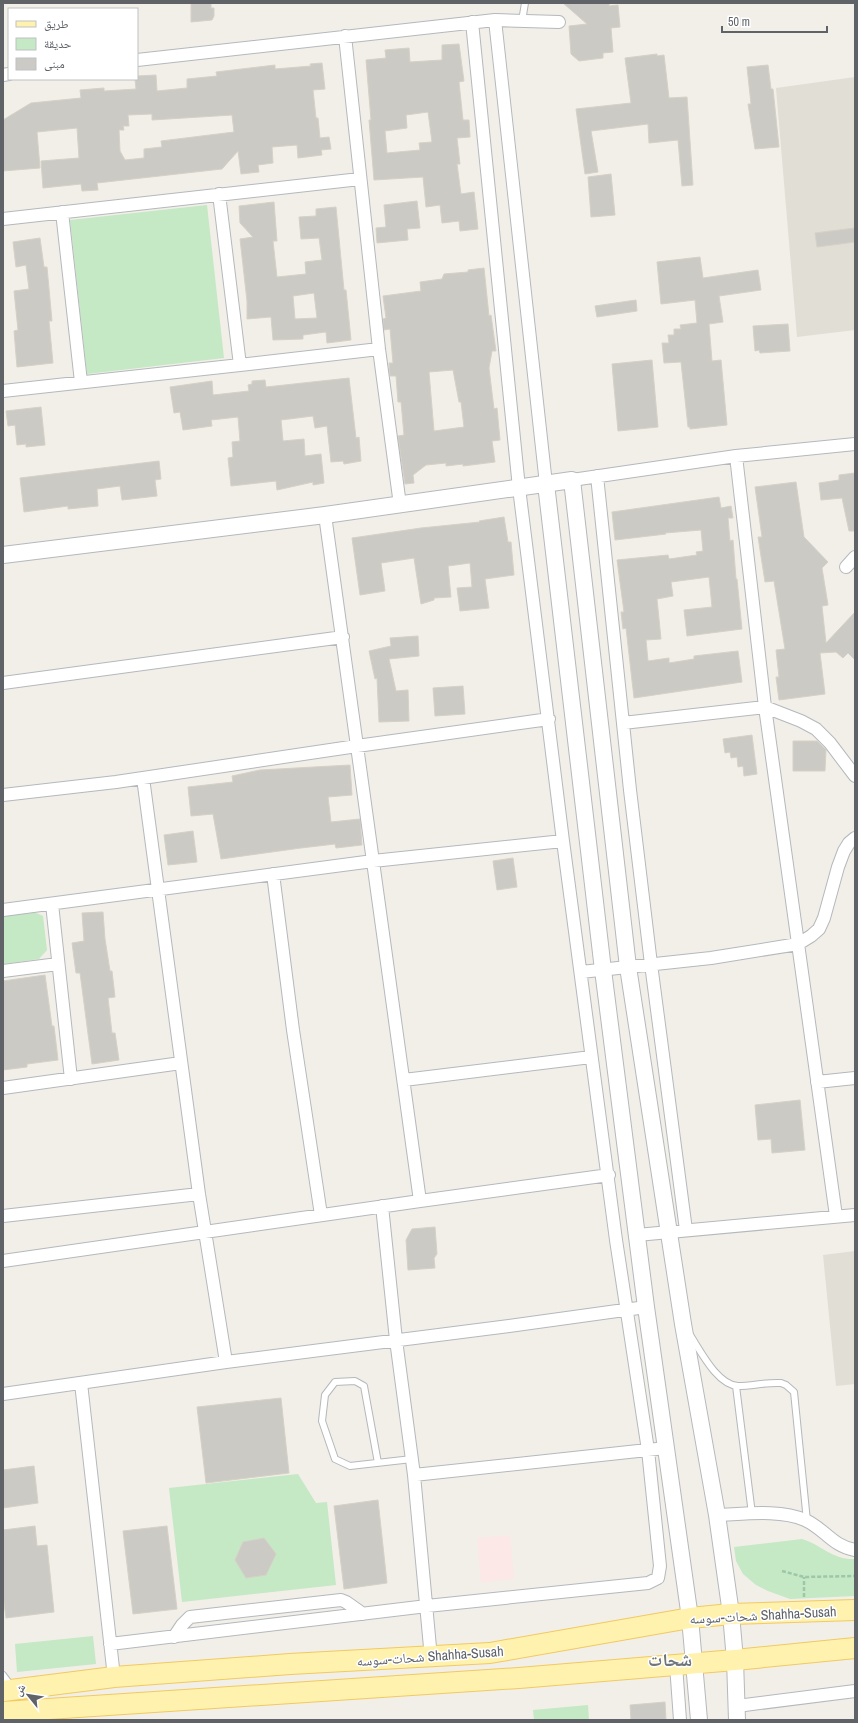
<svg xmlns="http://www.w3.org/2000/svg" width="858" height="1723" font-family="'Archivo Narrow','Noto Naskh Arabic',sans-serif">
<style>
.education{fill:#e1ded6}
.medical{fill:#fce8e6}
.green{fill:#c5e8c5}
.building{fill:#cccac5;stroke:#d6d1c6;fill-rule:evenodd}
.lines{fill:none;stroke-linecap:round;stroke-linejoin:round}
.service-casing{stroke:#b5b8bc;stroke-width:8}
.minor-casing{stroke:#b5b8bc;stroke-width:14}
.tertiary-casing{stroke:#b5b8bc;stroke-width:18}
.primary-casing{stroke:#f2c960;stroke-width:22}
.path{stroke:#9cc7a9;stroke-width:2.5;stroke-dasharray:4 2;stroke-linecap:butt}
.service{stroke:#fff;stroke-width:6}
.minor{stroke:#fff;stroke-width:12}
.tertiary{stroke:#fff;stroke-width:16}
.primary{stroke:#fff2af;stroke-width:20}
.labels{text-anchor:middle;dominant-baseline:central;stroke-width:3;stroke-linejoin:round;paint-order:stroke}
.street-label{font-size:14px;fill:#5f6368;stroke:#fff}
.district-label{font-size:18px;font-weight:bold;fill:#70757a;stroke:#fff}
</style>
<rect width="100%" height="100%" fill="#f1efe8"/>
<!-- education -->
<path class="education" d="M855 77V330L797 337 776 88Z
M855 1251V1384L836 1386 823 1255Z"/>
<!-- medical -->
<path class="medical" d="M510 1535 514 1579 481 1583 477 1538Z"/>
<!-- green -->
<path class="green" d="M207 205 224 358 87 374 70 220Z
M34 912 43 916 47 950 39 959 3 964V916Z
M298 1474 316 1503 327 1502 336 1585 182 1602 169 1488Z
M802 1539C822 1545 832 1560 855 1559V1596L790 1599 768 1591 756 1585 743 1574 736 1561 734 1547Z
M93 1636 96 1664 17 1672 15 1644Z
M588 1705 589 1720H534L533 1710Z"/>
<!-- building -->
<path class="building" d="M191 3H211V8H214V16L212 20 191 22Z
M563 3H609V6L618 5 620 27 611 28 613 52 603 53V58L579 61 571 54 569 26 587 24Z
M459 44 464 81 459 82 463 120H469L470 137 457 138 460 164H457L461 194 474 192 478 229 460 231 459 221 442 223 440 205 426 207 423 177 374 180 369 120H371L366 60 386 58 385 50 409 48 410 62 442 60V45ZM428 112 432 142 419 143 420 150 387 153 385 131 407 128 406 115Z
M657 54V56L664 55 669 98 687 97 693 185 682 186 678 140 649 143 648 124 591 131 598 172 585 174 576 109 631 103 625 58Z
M322 63 325 89 313 90 316 118H318L320 138 329 137 331 149 321 150 322 155 298 158 297 145 272 147 273 163 258 165 259 172 241 174 238 151 222 169 97 183 98 190 82 191 81 184 43 188 41 161 79 158 77 128 37 132 40 168 3 171V120L31 103 81 98 80 90 104 88V91L136 89 135 79H137V76L156 75 157 91 187 88V79L217 76 216 72 275 65V69L311 66 310 64ZM152 114V120L232 115 234 132 161 141 162 147 144 149V158L125 160 120 151 119 130H124L123 126H129L128 115Z
M768 65 771 89H773L779 147 755 149 748 104H751L747 67Z
M611 174 615 215 591 217 588 177Z
M417 201 420 228 407 229 408 240 377 243 376 228 386 227 384 205Z
M274 202 277 241H273L277 277 306 274 305 262 322 260 319 238 301 239 299 217 316 216V209L336 207 344 290H346L351 340 327 343 326 332 303 335V339L273 340 271 317 247 319V301L240 239 253 237 240 223 239 206ZM314 293 317 318 295 319 293 296Z
M855 228V242L817 247 815 233Z
M40 238 44 267H47L52 321H49L53 363 17 367 14 331 18 330 14 291 29 289 26 265 16 267 13 242Z
M700 257 703 278 758 270 761 290 719 296 723 322 709 324 712 361 721 360 727 425 690 429V427H688L681 362 664 363 662 343H669L668 335H674V329H681L680 325 697 323 695 300 661 304 657 262Z
M484 268 489 316 491 315 496 351H492L489 368 494 409 497 408 500 440 492 441 495 462 463 466V464L446 466V463L426 465 413 475 414 483 405 484 398 436 404 435 401 402H398L396 376H390L389 363H393L390 329 384 330 383 319 386 318 383 296 421 291 420 282 442 279 444 274 468 272V270ZM453 370 459 402H461L464 427 434 431 429 372Z
M636 300 637 311 597 317 595 306Z
M788 324 790 351 760 353 759 350 755 351 753 326Z
M652 360 658 427 618 431 612 364Z
M349 378 356 438 359 437 361 461 344 464 343 461 331 462 327 426 315 428 313 416 281 420 283 441 304 439 305 456 321 454 324 483 313 485V482L277 490 276 481 231 486 228 458 233 457 232 442 240 441 238 417 211 420 212 426 183 430 180 412 174 413 170 387 212 381 213 395 249 391 248 385 252 384V381L265 380 266 387Z
M41 407 45 445 26 447V444L17 445 15 425 8 426 6 411Z
M159 461 161 479 155 480 157 496 122 500 120 486 97 489 98 506 68 509V506L24 512 20 478Z
M855 473V531H849L842 498 821 500 819 483 839 480V475Z
M796 482 804 537 828 562 822 568 828 605 822 606 826 643 855 612V660L848 653 843 658 836 652 820 653 825 694 779 700 776 677H779L776 650 785 649 774 581 765 582 758 537H762L755 487Z
M719 497 721 508 731 506 733 518H728L730 541 733 540 736 579H737L742 629 687 636 684 610 712 607 709 577 671 582 673 596 657 599 661 639 646 640 648 661 669 658V663L694 659V656L738 651 742 682 634 698 626 628 623 629 621 612H624L617 560 668 555 669 559 697 555 696 552 703 551 701 530 665 533 666 534 615 540 612 512Z
M504 517 508 542H511L514 575 485 579 489 608 460 611 457 588 472 587 470 563 448 566 451 597 434 598V600L421 604 414 558 381 563 385 591 360 595 352 538 421 528 480 522 479 521Z
M418 636 419 656 389 659 396 691 408 690 409 721 379 722 377 678 375 679 369 651 391 646 390 638Z
M463 686 465 714 435 716 433 688Z
M752 735 757 774 744 776 743 766 738 767 737 757 731 758 730 752 725 753 723 739Z
M793 741H817L826 750 825 771H793Z
M350 765 352 795 328 797 331 822 360 819 362 845 336 848 335 844 301 848 221 859 213 814 191 816 188 787 233 782 232 776 260 770Z
M193 831 197 862 168 865 164 835Z
M513 858 517 887 497 890 493 861Z
M103 912 105 939 110 971H112L115 997 108 998 112 1033H115L119 1060 92 1064 80 973H76L72 943 84 941 82 913Z
M45 975 52 1026H54L58 1060 27 1064V1067L3 1070V981Z
M800 1100 805 1150 772 1153 771 1139 758 1140 755 1105Z
M435 1227 437 1254 434 1258 435 1268 408 1270 406 1240 412 1229Z
M281 1398 289 1473 206 1483 197 1407Z
M34 1466 38 1503 3 1508V1470Z
M378 1500 387 1583 344 1589 334 1506Z
M35 1526 37 1546 47 1545 54 1612 6 1618 3 1595V1530Z
M167 1526 177 1609 133 1614 123 1531Z
M264 1538 276 1554 266 1575 246 1578 235 1560 243 1542Z
M665 1702 666 1720H631L630 1705Z"/>
<g class="lines">
<defs>
<path id="service" d="M522 21 525 3
M690 1335C700 1350 717 1385 738 1386 752 1386 767 1382 781 1383L786 1385 794 1392 807 1521
M736 1386 752 1514
M378 1463 364 1386 355 1381 335 1382 325 1395 322 1421 335 1459 350 1466 412 1459
M3 1675 12 1687"/>
<path id="minor" d="M495 20 546 484
M345 36 379 349 400 505
M137 60 495 20 559 22
M3 75 9 74
M62 212 81 382
M3 219 360 179
M240 365 379 349
M3 391 240 365 219 194
M736 456 765 707 836 1216
M597 476 630 790 651 964 686 1230
M572 480 736 456 855 444
M325 515 420 1201
M846 567 855 557
M3 683 343 637
M623 723 765 707 801 721 816 729 830 743 855 776
M143 778 199 1194 226 1362
M3 795 116 782 357 746 549 719
M273 874 293 1030 321 1215
M52 904 71 1079
M3 910 373 861 563 841
M3 971 58 964
M581 972 711 958 798 944 811 936 819 929 824 918 838 867 844 851 849 843 855 838
M404 1080 591 1057
M817 1082 855 1078
M3 1088 181 1063
M382 1206 396 1340 414 1475 431 1658
M3 1216 199 1194
M637 1235 855 1215
M3 1261 420 1201 609 1175
M81 1383 114 1677
M3 1394 226 1362 509 1326 646 1307
M414 1475 666 1448
M717 1515C744 1514 780 1509 805 1520 825 1529 832 1546 855 1550
M174 1637 182 1625 190 1617 341 1600 346 1602 363 1614
M110 1644 427 1606 648 1583 658 1578 660 1566 648 1450 616 1240 563 841 519 488 472 22
M676 1665 680 1720
M737 1706 855 1691"/>
<path id="tertiary" d="M546 484 603 970 646 1307 690 1618 699 1720
M3 555 325 515 572 480 628 967 683 1324 717 1515 731 1614 735 1660 737 1720"/>
<path id="primary" d="M3 1691 114 1677 290 1664 490 1653 690 1618 731 1614 855 1610
M3 1712 519 1678 735 1660 855 1648"/>
</defs>
<!-- service casing -->
<use href="#service" class="service-casing"/>
<!-- minor casing -->
<use href="#minor" class="minor-casing"/>
<!-- tertiary casing -->
<use href="#tertiary" class="tertiary-casing"/>
<!-- primary casing -->
<use href="#primary" class="primary-casing"/>
<!-- path -->
<path class="path" d="M782 1571 804 1577 855 1576
M804 1597V1577"/>
<!-- service -->
<use href="#service" class="service"/>
<!-- minor -->
<use href="#minor" class="minor"/>
<!-- tertiary -->
<use href="#tertiary" class="tertiary"/>
<!-- primary -->
<use href="#primary" class="primary"/>
</g>
<g class="labels">
<!-- street labels -->
<g class="street-label">
<text transform="translate(763 1615) rotate(-3)">شحات-سوسه Shahha-Susah</text>
<text transform="translate(430 1656) rotate(-4)">شحات-سوسه Shahha-Susah</text>
</g>
<!-- district labels -->
<g class="district-label">
<text x="670" y="1659">شحات</text>
</g>
</g>
<!-- border -->
<rect width="858" height="1723" fill="none" stroke="#5f6368" stroke-width="8"/>
<!-- legend -->
<rect x="8" y="8" width="130" height="72" fill="#ffffff" stroke="#bfc1c3"/>
<rect x="16" y="21" width="20" height="6" fill="#fff2af" stroke="#bfc1c3"/>
<text x="44" y="28" font-size="12" fill="#5f6368">طريق</text>
<rect x="16" y="38" width="20" height="12" fill="#c5e8c5" stroke="#bfc1c3"/>
<text x="44" y="48" font-size="12" fill="#5f6368">حديقة</text>
<rect x="16" y="58" width="20" height="12" fill="#cccac5" stroke="#bfc1c3"/>
<text x="44" y="68" font-size="12" fill="#5f6368">مبنى</text>
<!-- north arrow -->
<g transform="translate(28 1695) rotate(300)" stroke="#ffffff" stroke-width="3" paint-order="stroke">
<path d="M0-3L7 15L0 10L-7 15Z" fill="#5f6368"/>
<text y="-6" font-size="11" font-weight="bold" text-anchor="middle" fill="#5f6368">ش</text>
</g>
<!-- scale -->
<path d="M722 26v6h105v-6" fill="none" stroke="#5f6368" stroke-width="2"/>
<text x="728" y="26" font-size="12" fill="#5f6368" stroke="#ffffff" stroke-width="3" paint-order="stroke">50 m</text>
</svg>
